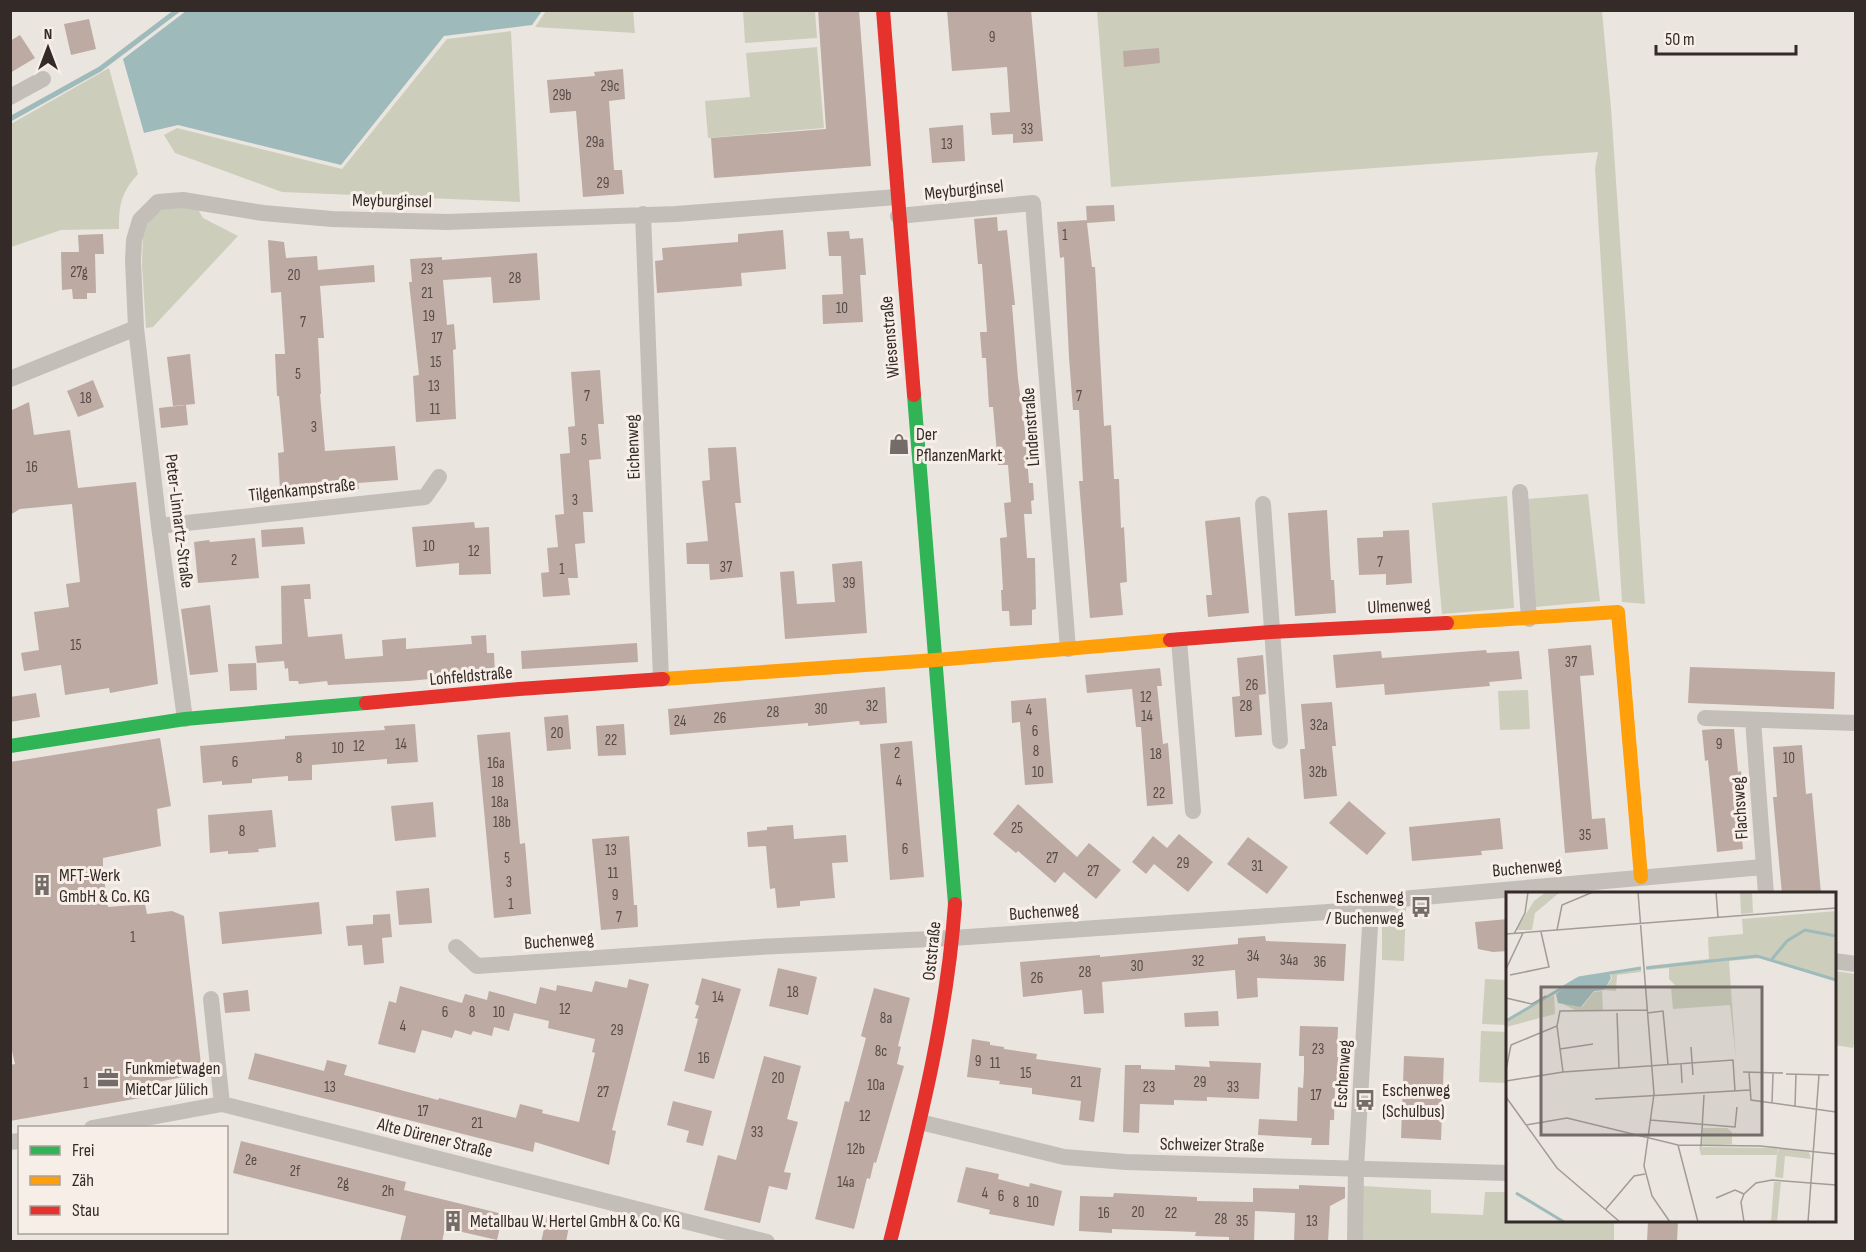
<svg xmlns="http://www.w3.org/2000/svg" width="1866" height="1252" font-family="'Sofia Sans Condensed',sans-serif">
<style>
.green{fill:#cccebb}
.water{fill:#9fbaba}
.lines{fill:none;stroke-linecap:round;stroke-linejoin:round}
.stream{stroke:#9fbaba;stroke-width:5}
.building{fill:#bdaaa3}
.street{stroke:#c4beb9;stroke-width:16}
.fast{stroke:#30b455;stroke-width:14}
.slow{stroke:#ff9f0a;stroke-width:14}
.jam{stroke:#e5322d;stroke-width:14}
.labels{text-anchor:middle;dominant-baseline:central;stroke-width:6;stroke-linejoin:round;paint-order:stroke}
.number-label{font-size:15px;fill:#564b47}
.street-label{font-size:18px;fill:#342b28;stroke:#f7efe7}
.poi-label{font-size:18px;fill:#342b28;stroke:#f7efe7;text-anchor:start}
.inset-river{fill:none;stroke:#9fbaba;stroke-width:3}
.inset-road{fill:none;stroke:#a29b96;stroke-width:1.5}
.view{fill:#746c68;fill-opacity:0.15;stroke:#746c68;stroke-width:3}
.inset-edge{fill:none;stroke:#342b28;stroke-width:3}
</style>
<rect width="100%" height="100%" fill="#ebe5e0"/>
<!-- green -->
<path class="green" d="M546 11H633L635 33 535 27Z
M743 11H815L817 38 745 43Z
M1097 11H1602L1611 108 1645 604 1622 602 1595 168 1598 152 1111 187Z
M511 31 520 202 282 192 175 153 164 135 177 128 342 169 447 39Z
M817 47 824 128 708 138 705 101 750 97 746 53Z
M109 68 138 174C121 193 119 204 119 229L61 230 11 247V124Z
M196 206 203 218 238 236 153 327 146 328 142 265 143 230 160 207Z
M1588 494 1600 601 1535 607 1527 499Z
M1507 496 1514 608 1442 614 1432 503Z
M1528 690 1530 729 1500 730 1498 691Z
M1406 907 1404 961 1382 960V924L1392 910Z
M1835 971 1855 974 1856 1035 1853 1048 1835 1045Z
M1485 979 1507 980V1025L1482 1024Z
M1481 1031 1507 1032V1083L1479 1082Z
M1363 1186 1431 1190V1213L1483 1215 1485 1192H1507L1508 1220 1614 1221V1241L1361 1242Z"/>
<!-- water -->
<path class="water" d="M186 11V10L542 11 532 25 444 36 341 165 178 125 144 133 123 59Z"/>
<g class="lines">
<!-- stream -->
<path class="stream" d="M10 119 100 69 178 10"/>
</g>
<!-- building -->
<path class="building" d="M818 10H859L871 166 714 178 711 138 826 129Z
M947 10H1031L1043 141 1013 143V134L992 135 990 113 1010 112 1007 67 952 71Z
M89 19 96 49 71 55 64 24Z
M20 35 35 58 10 73V41Z
M1159 48 1160 63 1124 67 1123 51Z
M623 69 625 99 609 101 614 170H622L624 194 583 197 576 111 550 113 547 80 595 76 594 72Z
M963 125 965 161 932 163 929 128Z
M1114 205 1115 221 1087 223 1092 267H1095L1104 426 1111 425 1114 479H1119L1121 528 1124 527 1127 582 1120 583 1123 615 1090 618 1079 481H1083L1079 410H1073L1069 357 1064 257 1060 258 1057 222 1087 220V222L1086 206Z
M997 217 998 231 1007 230 1015 305H1012L1018 379 1025 431 1029 483H1033L1034 500 1031 501 1032 514H1024L1027 558H1035L1036 609 1032 610V625L1010 626 1009 611H1002L1001 590H1003L1000 538 1007 537 1004 503 1011 502 1008 465H998L993 407H989L986 358H982L980 332H987L982 264H978L974 219Z
M783 230 786 269 741 273 742 286 657 293 655 261 663 260 662 248 738 242V234Z
M849 231 850 239 863 238 866 275H860L863 322 823 324 822 295 843 294 841 256H829L827 232Z
M103 234 104 254H95L96 293H87V299H73L72 289 62 290 61 252H79L78 235Z
M268 240 284 242 286 258 317 256 318 270 374 265 375 282 320 286 324 338H318L321 394H320L325 451 395 446 398 480 358 483 359 489 342 490V486L280 490 278 453 284 452 279 396H277L275 354H285L281 292 271 293Z
M537 253 540 300 493 303 491 277 443 280 447 325 454 324 456 349 453 350 456 419 416 422 413 376 419 375 409 282H412L410 259 442 257V260Z
M190 354 195 404 173 406 167 357Z
M600 370 604 424H598L601 459 589 460 593 512H583L585 543 575 544 578 578H568L570 595 543 597 541 573 549 572 547 548 558 547 555 515 564 514 560 454 570 453 568 427 575 426 571 372Z
M93 380 104 407 78 417 67 391Z
M29 402 34 435 70 430 78 488 136 482 158 684 110 693 109 688 65 695 61 665 24 671 21 653 39 650 34 612 69 607 66 584 80 582 72 504 20 509 10 515V411Z
M186 405 188 425 161 428 159 408Z
M736 447 741 503H735L743 577 710 580 709 564H687L686 543 708 541 702 481 710 480 708 448Z
M1327 510 1331 580H1334L1336 613 1295 616 1288 513Z
M1240 517 1249 613 1208 617 1206 595H1212L1205 521Z
M474 522 475 528 489 527 491 574 459 575V563L416 567 412 527Z
M303 527 305 544 262 547 261 530Z
M1409 530 1412 583 1386 585V574L1359 575 1357 538 1383 537V531Z
M255 538 259 578 198 583 194 542 209 540 210 542Z
M862 561 867 633 785 639 780 572 794 571 797 604 835 602 832 564Z
M310 584 311 599H304L308 637 342 634 345 659 383 656 382 640 406 638V649L472 644 471 636 486 635 487 653H494L495 673 408 681 328 685 327 681 299 684 298 681H289L288 668 285 669 284 661 257 663 255 646 282 644 281 586Z
M210 605 218 672 190 675 181 609Z
M637 643 638 662 522 669 521 651Z
M1591 645 1594 675 1580 676 1592 819 1605 818 1608 849 1565 853 1548 649Z
M1486 650 1487 653 1519 651 1522 679 1489 682 1490 686 1385 695 1384 684 1336 688 1333 655 1381 651 1382 658Z
M1263 655 1266 694 1259 695 1262 735 1235 737 1232 697 1240 696 1237 658Z
M256 663 257 690 230 691 228 664Z
M1690 667 1835 672 1834 709 1688 703Z
M1160 668 1162 686H1157L1159 705 1163 744 1168 743 1173 804 1147 806 1141 727H1136L1132 689 1087 693 1085 675Z
M885 687 887 723 860 725 859 721 808 726V723L670 735 668 709Z
M36 693 40 717 10 722V697Z
M1046 698 1053 783 1025 785 1020 722 1012 723 1011 701Z
M1332 702 1336 746H1332L1337 796 1304 799 1300 749H1305L1301 704Z
M568 715 571 749 547 751 544 717Z
M415 724 418 762 387 764V759L312 765V780L288 781V776L252 779V783L222 785V781L203 783 200 746 285 739V736L385 730 384 726Z
M624 724 626 755 598 756 596 726Z
M1715 729H1734L1738 772 1741 771 1744 802H1738L1743 849 1717 852 1708 760 1705 761 1702 730Z
M510 732 520 844 525 843 531 914 494 918 477 735Z
M160 738 171 806 157 809 161 846 103 858V871L108 907 145 904 147 914 172 911 184 916 202 1073 139 1086 140 1098 10 1121V1065L15 1064 10 1042V762Z
M912 741 924 877 890 880 880 744Z
M1802 745 1806 794 1812 793 1821 894H1782L1773 797H1777L1773 747Z
M1349 801 1386 833 1367 855 1329 823Z
M433 802 436 837 395 841 391 806Z
M1018 804 1077 857 1089 843 1121 870 1096 899 1064 872 1055 883 1018 851 1016 853 993 834Z
M272 810 276 847 258 849 259 852 228 854V851L210 853 208 815Z
M1500 818 1503 849 1481 851 1482 855 1412 861 1409 827Z
M793 825 794 839 846 835 848 862 832 863 835 898 800 901V906L777 908 775 888 770 889 766 846 748 847 747 832 767 830V827Z
M1179 834 1213 862 1188 892 1154 864 1146 874 1132 862 1153 836 1167 848Z
M629 836 634 905H637L638 927 601 930 592 839Z
M1248 837 1288 867 1267 894 1227 864Z
M429 888 432 923 399 925 396 891Z
M319 902 322 934 222 944 219 912Z
M390 914 392 937 382 938 384 963 364 965 362 945 348 946 346 926 373 924V915Z
M1508 919V951L1493 952 1478 949 1475 922Z
M1265 936 1266 941 1346 944 1344 981 1257 978 1258 997 1237 999 1235 970 1102 982 1104 1013 1084 1014 1082 990 1023 997 1020 962 1100 955V957L1238 944V938Z
M778 968 817 977 808 1015 769 1006Z
M702 978 741 989 714 1079 684 1071 698 1019 695 1018 699 1006 695 1004Z
M629 979 649 984 612 1130 616 1131 609 1165 535 1142 533 1152 248 1079 255 1053 324 1071 327 1060 347 1065 344 1075 438 1100 439 1098 516 1118 520 1104 543 1110 542 1113 579 1122 595 1053 592 1052 595 1039 548 1028 549 1021 514 1013 509 1031 494 1027 492 1036 473 1031 471 1035 455 1030 452 1038 422 1030 415 1053 378 1044 389 1001 396 1003 400 986 462 1003 465 994 487 1000 489 991 536 1004 540 987 556 991 557 985 592 992 595 981 627 988Z
M874 988 910 998 898 1046 901 1047 897 1064 904 1066 876 1163 874 1162 870 1179 867 1178 854 1229 815 1219 845 1101 849 1102 866 1038 861 1036Z
M248 990 250 1011 225 1013 223 993Z
M1218 1011 1219 1026 1185 1027 1184 1013Z
M1300 1026 1338 1027 1337 1057H1343L1342 1088H1335L1334 1120H1330L1329 1145H1311L1312 1138 1258 1135 1259 1119 1297 1121 1298 1087 1303 1088 1304 1071V1056H1299Z
M972 1039 990 1042V1045L1004 1047V1049L1037 1054 1036 1059 1101 1068 1094 1122 1079 1120 1081 1101 1032 1094V1088L999 1084 1000 1081 967 1077Z
M764 1056 801 1066 787 1119 798 1122 784 1172 791 1173 787 1190 769 1186 760 1223 704 1210 718 1155 736 1160Z
M1404 1056 1444 1058 1441 1140 1401 1138Z
M1209 1061 1261 1063 1259 1099 1207 1097V1101L1174 1100V1105L1140 1104 1139 1133 1123 1132 1125 1065H1141V1069L1175 1070V1065L1210 1067Z
M673 1101 712 1111 703 1146 686 1142 689 1131 667 1125Z
M241 1141 406 1182 404 1190 503 1214 497 1240 445 1228 442 1242H400L406 1216 233 1173Z
M966 1167 999 1174 998 1179 1029 1187 1030 1183 1062 1191 1054 1226 989 1214 990 1210 957 1202Z
M1299 1185 1345 1187V1198L1330 1206 1328 1242H1294L1295 1213 1255 1211 1254 1242H1229V1237L1195 1236 1196 1232 1112 1229V1233L1079 1231 1080 1196 1113 1197 1114 1193 1197 1197V1201L1253 1202V1188L1299 1189Z
M547 1216 570 1221 566 1242H541Z
M1648 1221H1678L1677 1242H1647Z"/>
<g class="lines">
<!-- street -->
<path class="street" d="M10 97 43 79
M643 214 661 679
M898 216 1033 203 1068 649
M136 328 159 526 185 719
M10 379 136 328 133 261 134 240 140 220 158 202 183 200 263 213 332 219 447 222 676 214 897 197
M1520 492 1529 619
M1263 504 1280 741
M159 526 425 497 439 477
M1179 640 1193 811
M1705 718 1856 723
M1753 720 1766 894
M456 947 477 966 759 947 953 938 1371 909 1401 899 1763 867
M1834 961 1856 964
M211 999 222 1104
M920 1122 1064 1157 1126 1162 1508 1173
M92 1128 222 1104 767 1242
M10 1142 20 1141
M1355 1242 1356 1168 1371 909"/>
<!-- fast -->
<path class="fast" d="M914 395 955 904
M10 746 185 719 366 703"/>
<!-- slow -->
<path class="slow" d="M1447 623 1618 612 1641 877
M663 679 936 660 1170 640"/>
<!-- jam -->
<path class="jam" d="M883 10 914 395
M1170 640 1271 632 1447 623
M366 703 519 689 663 679
M890 1242C918 1130 947 1019 955 904"/>
</g>
<!-- icons -->
<defs>
<symbol id="shop-bare" viewBox="-9 -9 18 18"><path d="M-5-2.5h2.3a2.7 3.5 0 0 1 5.4 0H5L5.5 6h-11ZM-1.5-2.5h3a1.5 2.3 0 0 0-3 0Z" fill="#746c68" stroke="#f7efe7" stroke-width="2.5" paint-order="stroke"/></symbol>
<symbol id="building-bare" viewBox="-9 -9 18 18"><path d="M-4-6H4V6H1V3H-1V6H-4ZM-2.5-4.3h1.7v1.8h-1.7ZM.8-4.3h1.7v1.8H.8ZM-2.5-1h1.7V.8h-1.7ZM.8-1h1.7V.8H.8Z" fill="#746c68" stroke="#f7efe7" stroke-width="2.5" paint-order="stroke"/></symbol>
<symbol id="bus-bare" viewBox="-9 -9 18 18"><path d="M-5-6H5V4H4V6H2V4H-2V6H-4V4H-5ZM-3.5-4V0h7V-4ZM-3.5 1.2v1.5H-2V1.2ZM2 1.2v1.5H3.5V1.2Z" fill="#746c68" stroke="#f7efe7" stroke-width="2.5" paint-order="stroke"/></symbol>
<symbol id="office-bare" viewBox="-9 -9 18 18"><path d="M-6-3h4V-5.5h4V-3h4V5H-6ZM-1-4.5V-3h2v-1.5ZM-6 0V1H6V0Z" fill="#746c68" stroke="#f7efe7" stroke-width="2.5" paint-order="stroke"/></symbol>
</defs>
<g fill-rule="evenodd">
<use href="#shop-bare" x="884" y="429" width="30" height="30"/>
<use href="#building-bare" x="27" y="870" width="30" height="30"/>
<use href="#bus-bare" x="1406" y="892" width="30" height="30"/>
<use href="#office-bare" x="93" y="1063" width="30" height="30"/>
<use href="#bus-bare" x="1350" y="1085" width="30" height="30"/>
<use href="#building-bare" x="438" y="1206" width="30" height="30"/>
</g>
<g class="labels">
<!-- number labels -->
<g class="number-label">
<text x="992" y="37">9</text>
<text x="610" y="86">29c</text>
<text x="562" y="95">29b</text>
<text x="1027" y="129">33</text>
<text x="595" y="142">29a</text>
<text x="947" y="144">13</text>
<text x="603" y="183">29</text>
<text x="1065" y="235">1</text>
<text x="427" y="269">23</text>
<text x="79" y="272">27g</text>
<text x="294" y="275">20</text>
<text x="515" y="278">28</text>
<text x="427" y="293">21</text>
<text x="842" y="308">10</text>
<text x="429" y="316">19</text>
<text x="303" y="322">7</text>
<text x="437" y="338">17</text>
<text x="436" y="362">15</text>
<text x="298" y="374">5</text>
<text x="434" y="386">13</text>
<text x="587" y="396">7</text>
<text x="1079" y="396">7</text>
<text x="86" y="398">18</text>
<text x="435" y="409">11</text>
<text x="314" y="427">3</text>
<text x="584" y="440">5</text>
<text x="32" y="467">16</text>
<text x="575" y="500">3</text>
<text x="429" y="546">10</text>
<text x="474" y="551">12</text>
<text x="234" y="560">2</text>
<text x="1380" y="562">7</text>
<text x="726" y="567">37</text>
<text x="562" y="569">1</text>
<text x="849" y="583">39</text>
<text x="76" y="645">15</text>
<text x="1571" y="662">37</text>
<text x="1252" y="685">26</text>
<text x="1146" y="697">12</text>
<text x="872" y="706">32</text>
<text x="1246" y="706">28</text>
<text x="821" y="709">30</text>
<text x="1029" y="710">4</text>
<text x="773" y="712">28</text>
<text x="1147" y="716">14</text>
<text x="720" y="718">26</text>
<text x="680" y="721">24</text>
<text x="1319" y="725">32a</text>
<text x="1035" y="731">6</text>
<text x="557" y="733">20</text>
<text x="611" y="740">22</text>
<text x="401" y="744">14</text>
<text x="1719" y="744">9</text>
<text x="359" y="746">12</text>
<text x="338" y="748">10</text>
<text x="1036" y="751">8</text>
<text x="897" y="753">2</text>
<text x="1156" y="754">18</text>
<text x="299" y="758">8</text>
<text x="1789" y="758">10</text>
<text x="235" y="762">6</text>
<text x="496" y="763">16a</text>
<text x="1038" y="772">10</text>
<text x="1318" y="772">32b</text>
<text x="899" y="781">4</text>
<text x="498" y="782">18</text>
<text x="1159" y="793">22</text>
<text x="500" y="802">18a</text>
<text x="502" y="822">18b</text>
<text x="1017" y="828">25</text>
<text x="242" y="831">8</text>
<text x="1585" y="835">35</text>
<text x="905" y="849">6</text>
<text x="611" y="850">13</text>
<text x="507" y="858">5</text>
<text x="1052" y="858">27</text>
<text x="1183" y="863">29</text>
<text x="1257" y="866">31</text>
<text x="1093" y="871">27</text>
<text x="613" y="873">11</text>
<text x="509" y="882">3</text>
<text x="615" y="895">9</text>
<text x="511" y="904">1</text>
<text x="619" y="917">7</text>
<text x="133" y="937">1</text>
<text x="1253" y="956">34</text>
<text x="1289" y="960">34a</text>
<text x="1198" y="961">32</text>
<text x="1320" y="962">36</text>
<text x="1137" y="966">30</text>
<text x="1085" y="972">28</text>
<text x="1037" y="978">26</text>
<text x="793" y="992">18</text>
<text x="718" y="997">14</text>
<text x="565" y="1009">12</text>
<text x="445" y="1012">6</text>
<text x="472" y="1012">8</text>
<text x="499" y="1012">10</text>
<text x="886" y="1018">8a</text>
<text x="403" y="1026">4</text>
<text x="617" y="1030">29</text>
<text x="1318" y="1049">23</text>
<text x="881" y="1051">8c</text>
<text x="704" y="1058">16</text>
<text x="978" y="1061">9</text>
<text x="995" y="1063">11</text>
<text x="1026" y="1073">15</text>
<text x="778" y="1078">20</text>
<text x="1076" y="1082">21</text>
<text x="1200" y="1082">29</text>
<text x="86" y="1083">1</text>
<text x="876" y="1085">10a</text>
<text x="330" y="1087">13</text>
<text x="1149" y="1087">23</text>
<text x="1233" y="1087">33</text>
<text x="603" y="1092">27</text>
<text x="1316" y="1095">17</text>
<text x="423" y="1111">17</text>
<text x="865" y="1116">12</text>
<text x="477" y="1123">21</text>
<text x="757" y="1132">33</text>
<text x="856" y="1149">12b</text>
<text x="251" y="1160">2e</text>
<text x="295" y="1171">2f</text>
<text x="846" y="1182">14a</text>
<text x="343" y="1183">2g</text>
<text x="388" y="1191">2h</text>
<text x="985" y="1193">4</text>
<text x="1001" y="1196">6</text>
<text x="1016" y="1202">8</text>
<text x="1033" y="1202">10</text>
<text x="1138" y="1212">20</text>
<text x="1104" y="1213">16</text>
<text x="1171" y="1213">22</text>
<text x="1221" y="1219">28</text>
<text x="1242" y="1221">35</text>
<text x="1312" y="1221">13</text>
</g>
<!-- street labels -->
<g class="street-label">
<text transform="translate(964 190) rotate(-6)">Meyburginsel</text>
<text transform="translate(392 201) rotate(1)">Meyburginsel</text>
<text transform="translate(890 337) rotate(-95)">Wiesenstraße</text>
<text transform="translate(1031 427) rotate(-94)">Lindenstraße</text>
<text transform="translate(633 447) rotate(-92)">Eichenweg</text>
<text transform="translate(302 490) rotate(-6)">Tilgenkampstraße</text>
<text transform="translate(179 521) rotate(83)">Peter-Linnartz-Straße</text>
<text transform="translate(1399 606) rotate(-3)">Ulmenweg</text>
<text transform="translate(471 676) rotate(-5)">Lohfeldstraße</text>
<text transform="translate(1740 808) rotate(-94)">Flachsweg</text>
<text transform="translate(1527 868) rotate(-5)">Buchenweg</text>
<text transform="translate(1044 912) rotate(-4)">Buchenweg</text>
<text transform="translate(559 941) rotate(-4)">Buchenweg</text>
<text transform="translate(932 951) rotate(-84)">Oststraße</text>
<text transform="translate(1343 1074) rotate(-86)">Eschenweg</text>
<text transform="translate(435 1138) rotate(14)">Alte Dürener Straße</text>
<text transform="translate(1212 1145) rotate(1)">Schweizer Straße</text>
</g>
<!-- poi labels -->
<g class="poi-label">
<text x="916" y="434">Der<tspan x="916" dy="21">PflanzenMarkt</tspan></text>
<text x="59" y="875">MFT-Werk<tspan x="59" dy="21">GmbH &amp; Co. KG</tspan></text>
<text x="1404" y="897" text-anchor="end">Eschenweg<tspan x="1404" dy="21">/ Buchenweg</tspan></text>
<text x="125" y="1068">Funkmietwagen<tspan x="125" dy="21">MietCar Jülich</tspan></text>
<text x="1382" y="1090">Eschenweg<tspan x="1382" dy="21">(Schulbus)</tspan></text>
<text x="470" y="1221">Metallbau W. Hertel GmbH &amp; Co. KG</text>
</g>
</g>
<!-- overview -->
<g transform="translate(1506 892)">
<rect width="330" height="330" fill="#ebe5e0"/>
<path d="M40 0 53 1 29 21 26 38H10L28 9ZM234 0H246L247 21 235 22ZM330 19V88L255 66 223 69 230 167 224 113 167 117 165 95 169 93 163 87V76L141 78V74L203 67 202 45 237 42 236 27ZM135 75V80L111 83 110 99 98 98 106 86 103 80ZM96 99 97 119 69 118 55 111 76 115 88 100ZM48 103 49 122 0 135V130ZM197 236H221L226 240V252H233L196 254ZM193 255 272 256 271 263 273 256 303 260 305 267 279 264 277 286 269 285 271 263H195ZM268 290H275L271 330H265Z" fill="#cccebb"/>
<path d="M103 81 105 86 98 98 88 99 75 115 52 111 50 102 62 93 74 86Z" fill="#9fbaba"/>
<path class="inset-river" d="M266 67 281 49 299 38 330 44M140 76 251 64 330 88M0 129 73 86 135 76M10 301 58 330"/>
<path class="inset-road" d="M132 0 148 202 138 274 146 304 164 330M210 0 212 25M51 38 56 13 87 0M0 42 330 16M8 42 19 21 22 0M0 77 17 41M4 83 43 75 35 40M0 106 26 112 40 104M111 121 113 176M141 121 157 119 162 172M51 134 57 180M5 153 51 134 54 119 141 118M185 155 187 183M54 157 87 152M175 171 176 191M0 178 5 153M237 180 277 181M243 180 245 208 330 220M280 182 323 183M0 189 57 180 227 168 229 199M0 205 51 276 114 330M89 207 244 198M266 211 267 181M289 214 290 182M144 228 229 235 231 215M20 233 61 226 172 253 254 254 330 262M172 253 192 330M195 255 198 203M210 306 229 298 238 302M100 317 128 284 139 282M238 330 235 310 238 302 250 291 266 288 330 293M302 330 313 183"/>
<path class="view" d="M35 95H256V243H35Z"/>
<rect width="330" height="330" class="inset-edge"/>
</g>
<!-- border -->
<rect width="1866" height="1252" fill="none" stroke="#342b28" stroke-width="24"/>
<!-- legend -->
<rect x="18" y="1126" width="210" height="108" fill="#f7efe7" stroke="#a9a19b" stroke-width="1.5"/>
<rect x="30" y="1146" width="30" height="9" fill="#30b455" stroke="#a9a19b" stroke-width="1.5"/>
<text x="72" y="1156" font-size="18" fill="#342b28">Frei</text>
<rect x="30" y="1176" width="30" height="9" fill="#ff9f0a" stroke="#a9a19b" stroke-width="1.5"/>
<text x="72" y="1186" font-size="18" fill="#342b28">Zäh</text>
<rect x="30" y="1206" width="30" height="9" fill="#e5322d" stroke="#a9a19b" stroke-width="1.5"/>
<text x="72" y="1216" font-size="18" fill="#342b28">Stau</text>
<!-- north arrow -->
<g transform="translate(48 48)" stroke="#f7efe7" stroke-width="4.5" paint-order="stroke">
<path d="M0-4.5L10 22L0 15L-10 22Z" fill="#342b28"/>
<text y="-9" font-size="16" font-weight="bold" text-anchor="middle" fill="#342b28">N</text>
</g>
<!-- scale -->
<path d="M1656 45v9h140v-9" fill="none" stroke="#342b28" stroke-width="3"/>
<text x="1665" y="45" font-size="18" fill="#342b28" stroke="#f7efe7" stroke-width="4.5" paint-order="stroke">50 m</text>
</svg>
